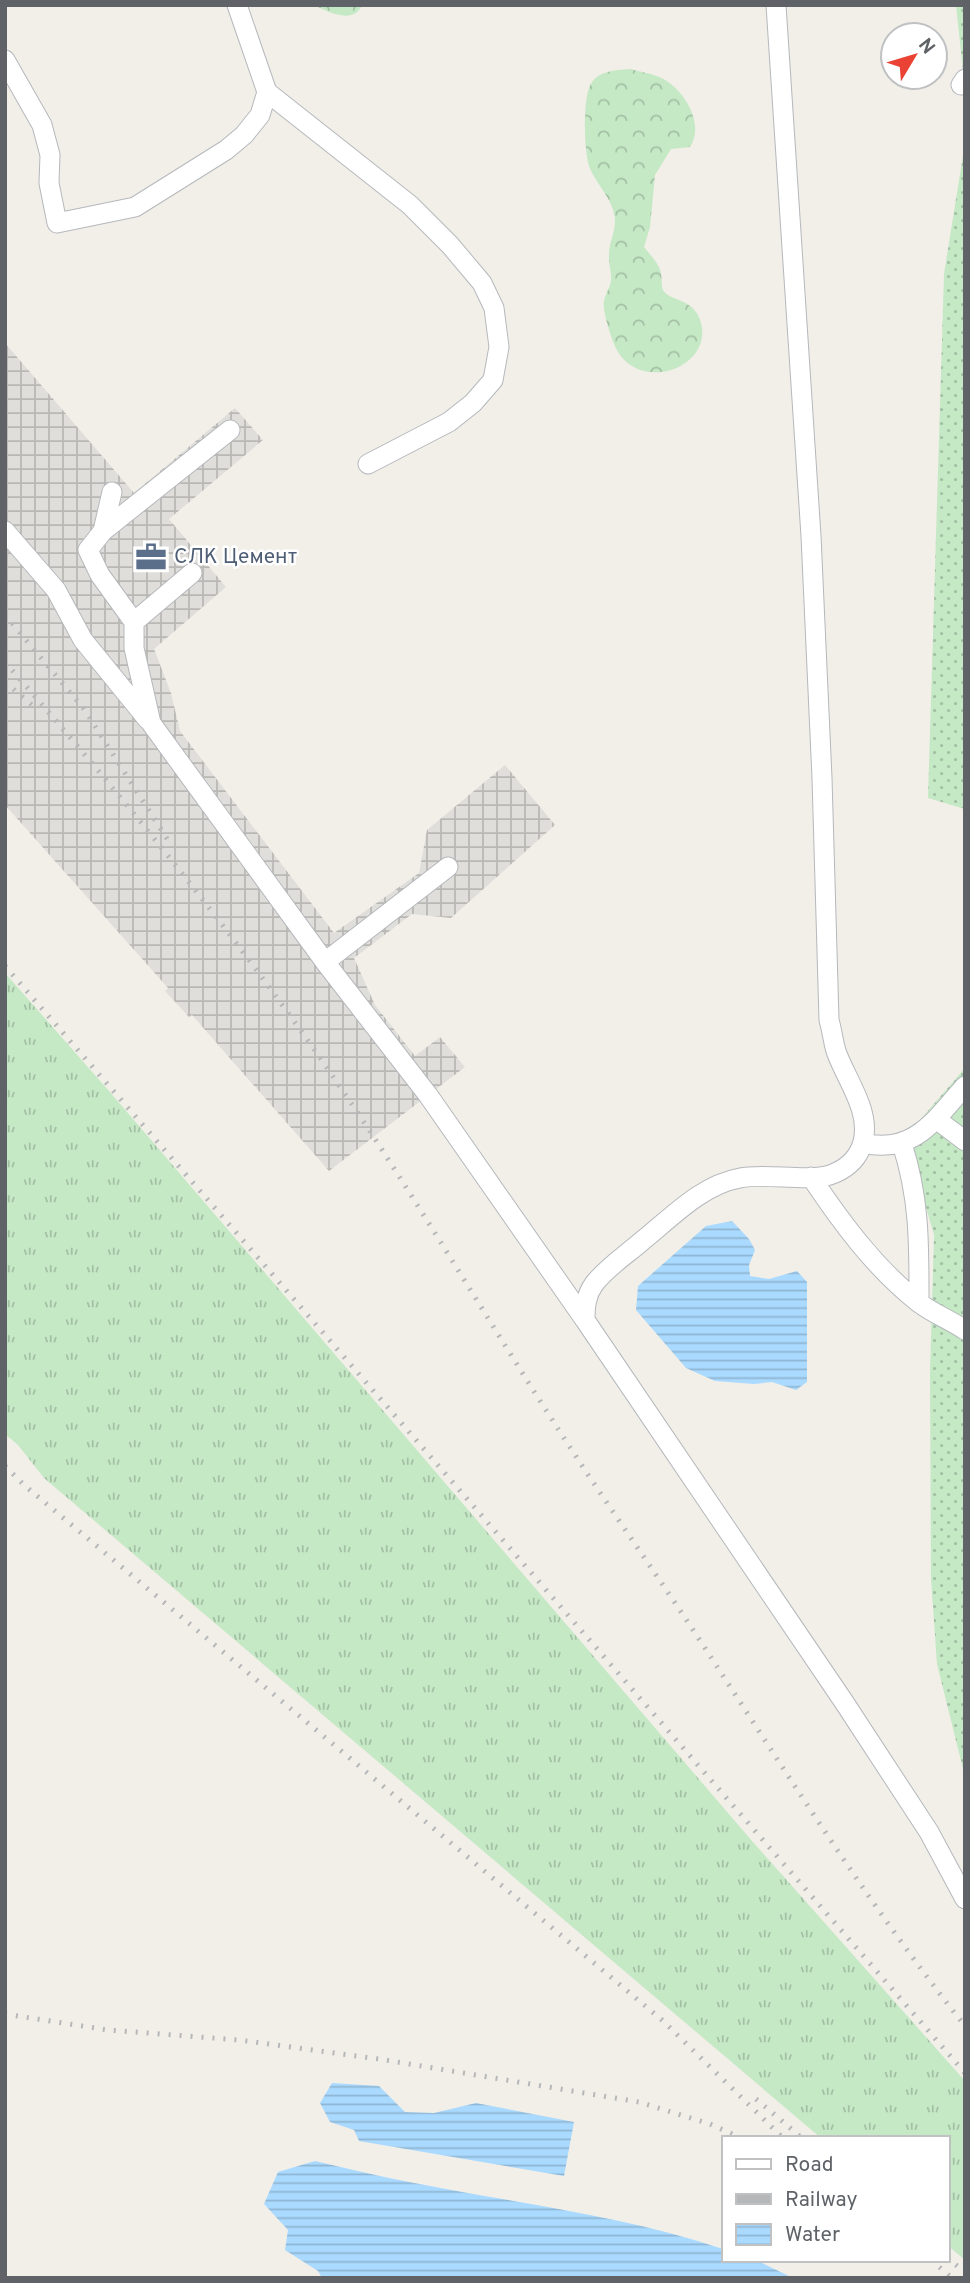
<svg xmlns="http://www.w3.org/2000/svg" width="970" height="2283" font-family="Overpass,sans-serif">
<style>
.industrial{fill:url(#industrial-grid)}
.grass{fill:url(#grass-tufts)}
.forest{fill:url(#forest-crowns)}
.garden{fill:url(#garden-dots)}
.water{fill:url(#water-rules)}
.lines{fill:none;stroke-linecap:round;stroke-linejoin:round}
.minor-casing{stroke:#b5b8bc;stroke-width:21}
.minor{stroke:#fff;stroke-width:19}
.rail{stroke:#b6b7b8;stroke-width:5;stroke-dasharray:2 9;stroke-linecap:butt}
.labels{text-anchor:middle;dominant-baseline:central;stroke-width:5;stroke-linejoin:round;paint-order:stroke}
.service-label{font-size:21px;fill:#4e5e75;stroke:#fff;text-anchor:start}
</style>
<defs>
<pattern id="industrial-grid" width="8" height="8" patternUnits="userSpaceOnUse" patternTransform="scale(1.75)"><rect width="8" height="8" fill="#e0deda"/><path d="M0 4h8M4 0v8" fill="none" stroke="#b9b8b5"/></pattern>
<pattern id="grass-tufts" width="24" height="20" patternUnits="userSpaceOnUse" patternTransform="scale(1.75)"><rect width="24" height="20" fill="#c5e8c5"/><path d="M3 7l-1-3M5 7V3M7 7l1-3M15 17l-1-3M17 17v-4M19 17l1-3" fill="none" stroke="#a3c0a4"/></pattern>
<pattern id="forest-crowns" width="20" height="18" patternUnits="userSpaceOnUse" patternTransform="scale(1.75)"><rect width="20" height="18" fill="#c5e8c5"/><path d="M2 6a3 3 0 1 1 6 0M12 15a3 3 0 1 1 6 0" fill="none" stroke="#a3c0a4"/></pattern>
<pattern id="garden-dots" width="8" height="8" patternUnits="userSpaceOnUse" patternTransform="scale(1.75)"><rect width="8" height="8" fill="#c5e8c5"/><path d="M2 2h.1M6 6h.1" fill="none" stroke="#a3c0a4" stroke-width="1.8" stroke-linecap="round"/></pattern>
<pattern id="water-rules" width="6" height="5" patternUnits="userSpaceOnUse" patternTransform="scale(1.75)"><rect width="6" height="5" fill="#aadaff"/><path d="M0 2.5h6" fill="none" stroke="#8eb4d2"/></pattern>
</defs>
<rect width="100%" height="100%" fill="#f1efe8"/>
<!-- industrial -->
<path class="industrial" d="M5 343 134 493 235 408 263 440 169 519 226 587 154 649 171 693 180 731 334 933 419 873 427 830 505 765 555 825 451 918 412 914 354 958 375 1005 415 1056 440 1037 465 1067 329 1171 192 1015 189 1017 165 991 168 988 5 805Z"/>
<!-- grass -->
<path class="grass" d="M5 973 109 1091 752 1841 965 2081V2260L947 2245V2138H821L44 1478 18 1445 5 1434Z"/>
<!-- forest -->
<path class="forest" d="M314 5H362C354 25 328 12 314 5Z
M631 69C640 72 650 73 659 77 682 86 706 123 690 147L671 149 655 175 650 227 644 247C650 255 660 264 661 274 662 278 661 285 663 290 669 302 698 297 702 328 707 369 642 391 618 352 612 342 602 311 604 301 605 294 610 288 611 281 612 272 608 263 609 254 609 240 618 229 614 213 610 196 595 182 589 166 584 150 582 95 592 82 601 70 618 70 631 69Z"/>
<!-- garden -->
<path class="garden" d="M956 5H965V90Z
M965 143V809L928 798 944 274Z
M965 1068V1777L937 1664 931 1579 930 1372 934 1235 912 1159 899 1134 920 1120Z"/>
<!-- water -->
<path class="water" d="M732 1221 749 1239 755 1250 749 1265 750 1276 769 1279 797 1271 807 1282V1382L796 1390 772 1382 754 1384 715 1381 686 1368 636 1310 638 1286 706 1226Z
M332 2083 379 2086 405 2112 434 2113 476 2103 574 2122 564 2176 359 2141 354 2130 330 2122 320 2103Z
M315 2161C346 2168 378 2176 409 2182 514 2203 622 2215 723 2249V2260H756L793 2278H322L318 2271 285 2250 288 2230 264 2204 278 2172Z"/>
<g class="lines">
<defs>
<path id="minor" d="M776 5 811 536 822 778 829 1020C832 1030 833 1041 836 1051 846 1080 871 1110 863 1142 859 1156 849 1167 835 1173 812 1184 768 1172 740 1178 701 1185 671 1218 642 1241 626 1255 607 1267 594 1284 586 1295 585 1307 585 1320L844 1702 929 1832 965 1899
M5 60 42 125 50 155 49 183 57 223 135 207 226 150 244 135 260 115 267 92 237 5
M961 85 965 79
M267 92 410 205 450 245 482 283 494 308 499 347 493 380 473 403 449 422 368 464
M112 492 103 531 88 550 100 575 134 622V648L151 723 325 962 428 1095 585 1320
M5 531 56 590 83 640 148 720
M103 531 230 430
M134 622 192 573
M325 962 448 867
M936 1119 965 1141
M863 1143C913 1155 935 1120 965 1086
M902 1144C920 1199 919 1246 919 1303
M811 1177C841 1222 875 1268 918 1302 932 1313 950 1320 965 1330"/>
</defs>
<!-- minor casing -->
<use href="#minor" class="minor-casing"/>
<!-- minor -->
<use href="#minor" class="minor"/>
<!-- rail -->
<path class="rail" d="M5 615 84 709 171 845
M5 662C138 814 265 971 375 1139 444 1245 508 1353 577 1458 617 1519 659 1578 699 1639 785 1770 867 1903 965 2026
M5 682 32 705
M5 966 965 2073
M5 1466 24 1485 662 2020 783 2138
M5 2014 108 2030 239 2040 379 2059 639 2102 710 2124 741 2138
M756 2099 802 2138
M947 2258 965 2272
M931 2260 952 2278"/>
</g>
<!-- icons -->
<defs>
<symbol id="office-bare" viewBox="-9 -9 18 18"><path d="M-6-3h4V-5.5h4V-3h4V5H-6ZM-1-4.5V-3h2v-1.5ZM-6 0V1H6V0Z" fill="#5c6f8a" stroke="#fff" stroke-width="2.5" paint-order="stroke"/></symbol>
</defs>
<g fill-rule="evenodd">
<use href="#office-bare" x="129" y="535" width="44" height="44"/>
</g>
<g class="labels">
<!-- service labels -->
<g class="service-label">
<text x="174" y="557">СЛК Цемент</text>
</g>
</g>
<!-- border -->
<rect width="970" height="2283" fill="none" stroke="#5f6368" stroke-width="14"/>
<!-- legend -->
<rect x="722" y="2136" width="228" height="126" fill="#ffffff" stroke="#bfc1c3" stroke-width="2"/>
<rect x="736" y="2159" width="35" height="10" fill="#ffffff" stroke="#bfc1c3" stroke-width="2"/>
<text x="785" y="2171" font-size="21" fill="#5f6368">Road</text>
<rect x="736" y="2194" width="35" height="10" fill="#b6b7b8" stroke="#bfc1c3" stroke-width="2"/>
<text x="785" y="2206" font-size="21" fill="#5f6368">Railway</text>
<rect x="736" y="2224" width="35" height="21" fill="url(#water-rules)" stroke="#bfc1c3" stroke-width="2"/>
<text x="785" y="2241" font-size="21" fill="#5f6368">Water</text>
<!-- north arrow -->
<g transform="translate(914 56) rotate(52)"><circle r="33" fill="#ffffff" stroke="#bfc1c3" stroke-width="2"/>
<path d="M0-5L12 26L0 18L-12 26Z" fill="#ea4335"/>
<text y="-10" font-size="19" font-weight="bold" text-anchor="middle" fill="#5f6368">N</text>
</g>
</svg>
